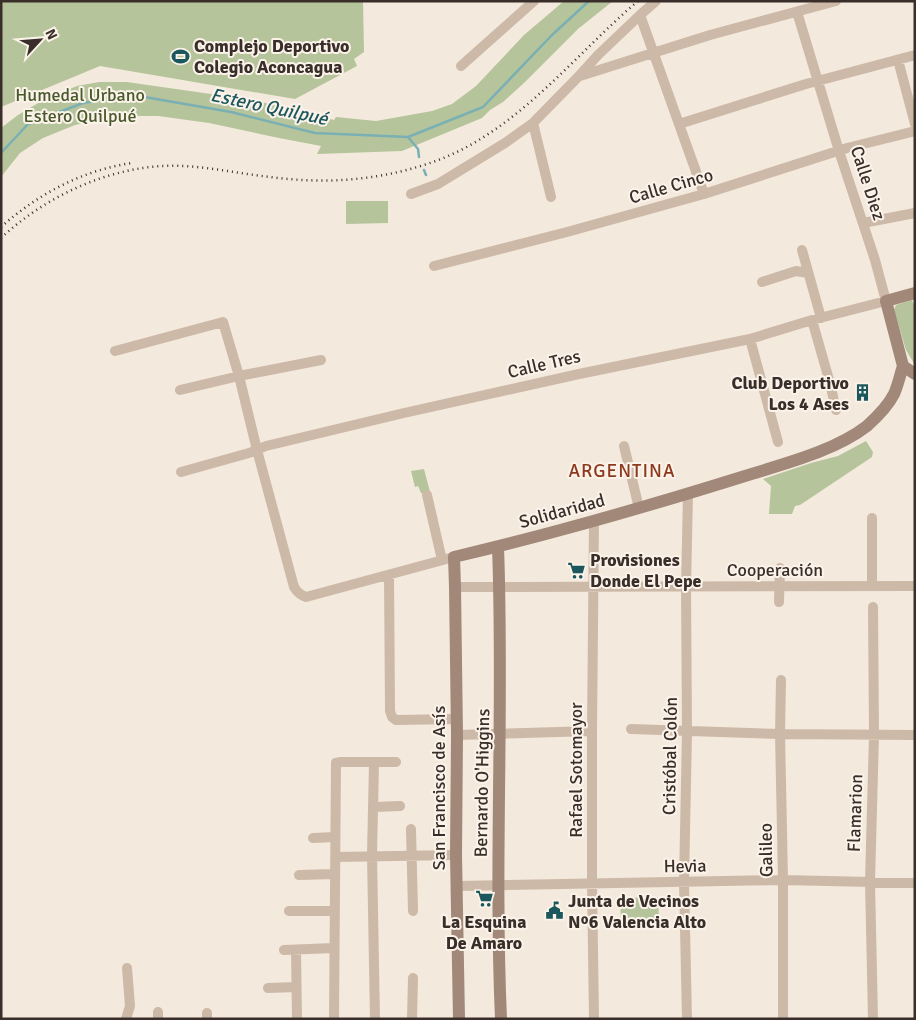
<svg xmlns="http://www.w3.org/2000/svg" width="916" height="1020" font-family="Signika,sans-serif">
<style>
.green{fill:#b6c49c}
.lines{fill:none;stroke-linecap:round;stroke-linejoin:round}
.stream{stroke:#7ab0b3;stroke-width:2.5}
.minor{stroke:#cdb9a8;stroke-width:10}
.secondary{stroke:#a18879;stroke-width:12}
.rail{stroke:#392e29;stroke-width:2.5;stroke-dasharray:1 4;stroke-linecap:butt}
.labels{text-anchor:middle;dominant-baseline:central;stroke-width:4;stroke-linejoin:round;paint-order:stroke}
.poi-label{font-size:18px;font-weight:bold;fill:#392e29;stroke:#fbf3ea;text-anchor:start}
.park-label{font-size:18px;fill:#48592b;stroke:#fbf3ea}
.street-label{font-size:18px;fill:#392e29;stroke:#fbf3ea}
.water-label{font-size:19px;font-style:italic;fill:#1b585d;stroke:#fbf3ea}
.neighbourhood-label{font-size:19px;letter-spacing:1px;fill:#8d391d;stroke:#fbf3ea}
</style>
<rect width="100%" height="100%" fill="#f4e9dd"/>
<!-- green -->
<path class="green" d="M1 1H363L364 52 354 59 357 66 295 99 100 66 1 107Z
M564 1H613L578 29 525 82 503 102 490 110 482 118 402 151 317 154 321 146 279 138 209 123 158 116H115L75 125 43 138 20 153 1 177V128L18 115 45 99 77 86 99 82H127L253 100 334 120 336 117 376 121 432 111 452 104 476 86 524 35Z
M346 201H388V223L346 224Z
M912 300 915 308V365L906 350 894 310 896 305Z
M866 441 873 452 872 457 800 505 795 506 792 514H769L771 486 763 479 811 463 838 456Z
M424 469 430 492 426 494 421 493 418 486 415 487 411 471Z
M658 897 659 921H621L620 898Z"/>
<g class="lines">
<!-- stream -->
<path class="stream" d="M408 137 418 149 419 157
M1 153 28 124 83 103 133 95 231 112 315 133 408 137 483 107 552 35 589 1
M424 170 426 175"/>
<!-- minor -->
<path class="minor" d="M640 15 704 194
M898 60 915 124
M461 66 534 1
M580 76 710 35 836 1
M533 123 551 197
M679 124 806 84 915 55
M411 194 438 184 505 143 533 123 578 77 598 55 640 15 656 1
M863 223 915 213
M802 250 821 318
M434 266 567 232 704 194 847 148 915 131
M762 282 796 271 808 273
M812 320 830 383 836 410
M750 339 778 442
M115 351 223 322 239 376 257 450 294 587C297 592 300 595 306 597L454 557
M180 390 239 376 321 360
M624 446 639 508
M181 472 249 453 266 446 404 413 579 374 750 339 812 320 886 301 875 260 839 151 797 12
M427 495 442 560
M872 518V586
M594 521 592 731V883L594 1019
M389 575 390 711 392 717 396 720 457 719
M455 587 915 586
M779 602 780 568
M781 680 780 734 783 880V1019
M631 729 780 734 915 735
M457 735 592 731
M374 763 372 855 375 1019
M373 807 400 806
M411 829 413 911
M313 838 335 837
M335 857 456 855
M299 875 335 874
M457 886 783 880 915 883
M289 911H335
M284 950 334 948
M296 950 297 1019
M268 988 296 987
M158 1012V1019
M207 1013V1019
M126 1019 130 1006 127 968
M334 1019 336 763 341 762H396
M412 1019 413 978
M687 1019 684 882 687 732 686 587 688 494
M873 1019 870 882 874 735 873 607"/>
<!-- secondary -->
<path class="secondary" d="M903 366 886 301 915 293
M903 366 915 374
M498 547C504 704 494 862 501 1019
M459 1019 456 855 457 735 455 587 454 557C552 534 649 506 745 476 783 464 835 451 867 426 877 417 888 406 894 394 898 385 900 375 903 366"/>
<!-- rail -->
<path class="rail" d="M1 227C38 194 83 170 132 163
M1 238C44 198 102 170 161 166 197 164 234 173 270 177 324 184 375 181 427 164 514 136 571 58 638 1"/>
</g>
<!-- icons -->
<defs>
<symbol id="stadium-bare" viewBox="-9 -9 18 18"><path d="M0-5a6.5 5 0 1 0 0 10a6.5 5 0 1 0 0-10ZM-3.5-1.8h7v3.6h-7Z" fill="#1b585d" stroke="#fbf3ea" stroke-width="2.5" paint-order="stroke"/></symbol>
<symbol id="building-bare" viewBox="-9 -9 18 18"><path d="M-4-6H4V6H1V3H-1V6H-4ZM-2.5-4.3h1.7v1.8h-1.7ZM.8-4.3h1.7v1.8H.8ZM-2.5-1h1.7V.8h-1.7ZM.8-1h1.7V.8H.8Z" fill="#1b585d" stroke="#fbf3ea" stroke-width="2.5" paint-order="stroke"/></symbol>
<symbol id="supermarket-bare" viewBox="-9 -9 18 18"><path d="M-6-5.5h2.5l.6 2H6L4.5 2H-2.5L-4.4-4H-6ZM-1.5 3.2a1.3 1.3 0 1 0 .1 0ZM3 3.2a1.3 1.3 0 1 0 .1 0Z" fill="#1b585d" stroke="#fbf3ea" stroke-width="2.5" paint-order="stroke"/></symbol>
<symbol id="civic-bare" viewBox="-9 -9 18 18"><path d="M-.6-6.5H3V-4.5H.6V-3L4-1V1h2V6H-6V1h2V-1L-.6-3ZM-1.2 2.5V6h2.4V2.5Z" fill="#1b585d" stroke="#fbf3ea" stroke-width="2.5" paint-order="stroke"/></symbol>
</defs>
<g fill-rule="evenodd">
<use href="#stadium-bare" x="168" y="44" width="25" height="25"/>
<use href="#building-bare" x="850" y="380" width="25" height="25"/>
<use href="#supermarket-bare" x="564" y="558" width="25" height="25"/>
<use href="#supermarket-bare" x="472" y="886" width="25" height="25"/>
<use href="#civic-bare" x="542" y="898" width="25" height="25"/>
</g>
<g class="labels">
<!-- poi labels -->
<g class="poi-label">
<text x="194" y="46">Complejo Deportivo<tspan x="194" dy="21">Colegio Aconcagua</tspan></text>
<text x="849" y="383" text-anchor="end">Club Deportivo<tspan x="849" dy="21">Los 4 Ases</tspan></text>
<text x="590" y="560">Provisiones<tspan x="590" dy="21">Donde El Pepe</tspan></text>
<text x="568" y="901">Junta de Vecinos<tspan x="568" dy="21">Nº6 Valencia Alto</tspan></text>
<text x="484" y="922" text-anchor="middle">La Esquina<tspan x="484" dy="21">De Amaro</tspan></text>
</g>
<!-- park labels -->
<g class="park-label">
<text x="80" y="95">Humedal Urbano<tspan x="80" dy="21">Estero Quilpué</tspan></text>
</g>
<!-- street labels -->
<g class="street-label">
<text transform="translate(868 183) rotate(72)">Calle Diez</text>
<text transform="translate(671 186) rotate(-16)">Calle Cinco</text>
<text transform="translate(544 364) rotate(-13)">Calle Tres</text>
<text transform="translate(562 511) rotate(-15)">Solidaridad</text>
<text x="775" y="570">Cooperación</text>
<text transform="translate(670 756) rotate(-89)">Cristóbal Colón</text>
<text transform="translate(576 770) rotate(-90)">Rafael Sotomayor</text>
<text transform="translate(482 783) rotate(-89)">Bernardo O'Higgins</text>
<text transform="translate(439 788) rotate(-90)">San Francisco de Asís</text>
<text transform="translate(855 813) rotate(-88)">Flamarion</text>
<text transform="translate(766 850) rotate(-91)">Galileo</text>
<text transform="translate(685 866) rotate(-1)">Hevia</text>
</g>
<!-- water labels -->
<g class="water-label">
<text transform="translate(269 107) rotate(12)">Estero Quilpué</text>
</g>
<!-- neighbourhood labels -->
<g class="neighbourhood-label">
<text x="622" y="471">ARGENTINA</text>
</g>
</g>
<!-- border -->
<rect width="916" height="1020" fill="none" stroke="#392e29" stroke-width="5"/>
<!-- north arrow -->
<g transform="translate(40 40) rotate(64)" stroke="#fbf3ea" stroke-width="4" paint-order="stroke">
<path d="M0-4L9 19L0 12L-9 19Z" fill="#392e29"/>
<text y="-8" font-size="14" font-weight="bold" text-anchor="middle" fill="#392e29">N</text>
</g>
</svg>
